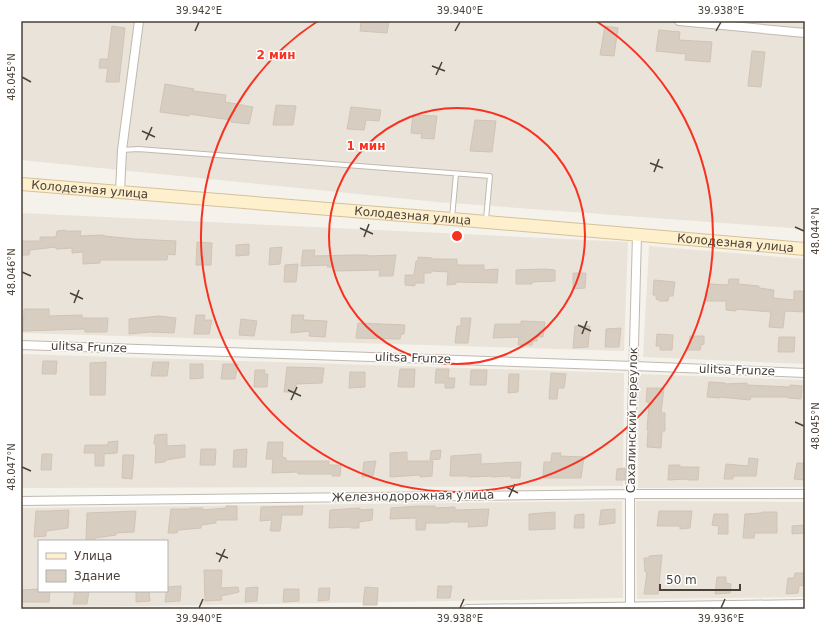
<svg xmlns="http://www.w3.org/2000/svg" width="826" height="630" font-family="'DejaVu Sans',sans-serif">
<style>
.residential{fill:#e9e3d9;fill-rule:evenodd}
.building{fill:#d7cdc1;stroke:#d2c4b4}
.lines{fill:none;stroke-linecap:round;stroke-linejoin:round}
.service-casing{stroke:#c1b9ae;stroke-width:6}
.minor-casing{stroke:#c1b9ae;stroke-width:10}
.secondary-casing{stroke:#d5c29b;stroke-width:14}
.service{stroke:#fff;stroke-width:4}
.minor{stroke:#fff;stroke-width:8}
.secondary{stroke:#feefcd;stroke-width:12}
.ticks{fill:none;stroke:#4a4239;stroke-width:1.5}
.ring{fill:none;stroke:#f83120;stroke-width:2}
.labels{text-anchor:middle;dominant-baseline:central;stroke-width:3;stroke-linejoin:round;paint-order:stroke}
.street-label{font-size:12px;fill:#4a4239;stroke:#fff}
.centre{fill:#f83120;stroke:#fff;stroke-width:2}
.ring-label{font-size:12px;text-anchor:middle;font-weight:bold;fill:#f83120;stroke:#fff;stroke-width:3;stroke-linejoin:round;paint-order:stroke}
.neatline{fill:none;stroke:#4a4239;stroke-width:1.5}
.ticks-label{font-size:10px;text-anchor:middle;fill:#4a4239}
</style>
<rect width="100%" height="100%" fill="#f5f2eb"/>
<!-- residential -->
<path class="residential" d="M21 21H805V229L437 202 21 160Z
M21 213 628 242 624 351 21 333Z
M649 246 805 259V364L643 357Z
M21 354 624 373 623 486 21 488Z
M639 374 805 380V487L638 488Z
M622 501 623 598 147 606 21 607V508ZM39 541H167V591H39Z
M636 501 805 502V597L637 599Z"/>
<!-- building -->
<path class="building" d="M361 21H389L387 33 360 31Z
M112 26 125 28 119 82H106L108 68H99L100 59H108Z
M605 26 618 28 614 56 600 55Z
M659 30 680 32 679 40 712 42 710 62 685 60 686 54 656 51Z
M752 51 765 52 761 87 748 86Z
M165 84 194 89 193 91 226 95 225 102 253 107 249 124 231 122V120L189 114V116L160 112Z
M276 105 296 106 293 125H273Z
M351 107 381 110 379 121 366 120 364 130 347 129Z
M413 115 437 116 434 139 421 138 422 134 411 133Z
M475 120 496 121 492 152 470 151Z
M65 230V231H81L80 236 104 235V236L135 239 176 241 175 255 168 254 167 260H100V263L83 264V252L72 253V248L56 249V247L30 250 29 255H21V241H40V237H56L57 231Z
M197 242 212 243 211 265H196Z
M249 244V255L236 256V245Z
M282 247 280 264 269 265 270 248Z
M303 250H315L314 256 353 255H368V256L396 255 393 276H379L380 270 335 271V267H327L328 265 301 266Z
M418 257 432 258V259H457V265H484V270L498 269 497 283 456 282V284L447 285 448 272 432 271 431 273H424V283H415V286L405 285V275H414L416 261H418Z
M298 264 296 282H284L285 265Z
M545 269 555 270V281L532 282V284H516V270Z
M573 273H586L585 288 573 289Z
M729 279H739L738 284 759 286V288L774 290 773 298 794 300V291H805V312L785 311 783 328 769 327 771 312 736 309V311L726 310V301H706V291H710V284L728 285Z
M654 280 675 282 673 296H669L668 301H659V300L656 299V295H653Z
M24 309H49V316L82 315V318H108L107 332H85V329L23 331Z
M196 315H205L204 320H212L209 334H194Z
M292 315H304L303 320 327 321 325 337 309 336 310 331 291 333Z
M159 316 176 318 174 333 150 332 129 334V319Z
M461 318H471L468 343H455L457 326H461Z
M241 319 257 321 254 336 239 335Z
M521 321 545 322 543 337H537V341H533L532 345H518L519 337 493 338 495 324H521Z
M358 323 405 325 404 334H401L400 339 356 338Z
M575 326H590L588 347 573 348Z
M621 328 619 347H605L606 329Z
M657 334 673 335 672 350H660V346H656Z
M690 336H704V344L701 345 700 350H688Z
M779 337H795L794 352H778Z
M43 361H57L56 374H42Z
M106 362 105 395H90V363Z
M153 362H169L167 376H151Z
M190 364H203V378L190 379Z
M223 364H238L235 379H221Z
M287 367 324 368 322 383 296 384V392H284Z
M400 369H415L414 387H398Z
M436 369H449L448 378H455L454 388H445V383H435Z
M255 370H265L264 374H268L267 387H254Z
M471 370H487L486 385H470Z
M350 372H365V387L349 388Z
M551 373 566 374 564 388H558L557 399H549Z
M509 374H519L518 392 508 393Z
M709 382 725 383V384L747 383V385L790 387V385L802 386 801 399 788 398V397H751L750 400 720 397V398L707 397Z
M647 388H664L661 413H665V431H662L661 448 647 447 648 430H647L649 402H646Z
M167 434V446L185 445V457L166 460 165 462 155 463 156 444H154L155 435Z
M118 441 117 453 104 454V466H95V453H84L85 445H108V442Z
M268 442H283L282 457 286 458V461H329V465H341L340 476H332V474H298V472L272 473 273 459H266Z
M201 449H216L215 465H200Z
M247 449 246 467H233L234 450Z
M441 450 440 459 430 460 431 451Z
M407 452V461H433L432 476 420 477V475L390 477V453Z
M552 453H561L560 456 584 457 581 478H543L544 462H551Z
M42 454H52L51 470H41Z
M481 454V464L521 462 520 478H511V476L492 477V476L469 477V476H450L451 456Z
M123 455H134L132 479 122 478Z
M749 458 758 459 756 476H733V479H724L726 464 748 466Z
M376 461 373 476 362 477 364 462Z
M797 463H805V480L794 479Z
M669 465H680V467H699L698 480H688V479L668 480Z
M625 468V480H616L617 469Z
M226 506H237V520H216V523L201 525V528L178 530 177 533H168L171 509H190V508H203L202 510 226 508Z
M303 506 302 515H282L280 531H270L272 520 260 521 261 507Z
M417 506H435V508L455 507V510L489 509 487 526 468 527 469 522H449V523H426L425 530H416V518L390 519 391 508Z
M360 508V510L373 509 372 520 359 522V528H351V527L329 528 330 510Z
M615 509V523L599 525 601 510Z
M69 510 68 528 46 531V536L34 537 36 511H50Z
M136 511 134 532 116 533V535L95 538V540L86 541 87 513Z
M659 511H692L690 528 680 529V526H657Z
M555 512V529L529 530V514Z
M762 512H777V533H755L754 538H743L745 514 762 513Z
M584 514V528H574L575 515Z
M714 514H728V534H718L719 526 712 525Z
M805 525V533L792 534V526Z
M662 555 658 594H644L647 572H645L644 558H649V556Z
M204 570H222L221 588 238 587 239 592 221 596 222 600 205 601Z
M795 573H805V585L799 586 798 593 786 594 788 578H794Z
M717 577H726V583L731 584 730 593 715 594Z
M181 586 180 601 165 602 167 587Z
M438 586H452L450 598H437Z
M258 587 257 601 245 602 246 588Z
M365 587 378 588 377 605H363Z
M319 588H330L329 600 318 601Z
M39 589V591H50L49 602H21V590Z
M284 589H299V601L283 602Z
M75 591H89L87 604H73Z
M136 591H149L150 601 136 602Z"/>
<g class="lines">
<defs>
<path id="service" d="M122 150 138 149 490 176 486 219
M452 218 456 174"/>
<path id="minor" d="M679 21 805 33
M120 192 122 150 139 21
M21 345 634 366 805 373
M21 501 630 494H805
M630 606V494L637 235
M467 609 805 604"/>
<g id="secondary">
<path id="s1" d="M21 184 452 219 805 249"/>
</g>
</defs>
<!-- service casing -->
<use href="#service" class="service-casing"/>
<!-- minor casing -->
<use href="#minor" class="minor-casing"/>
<!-- secondary casing -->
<use href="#secondary" class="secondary-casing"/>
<!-- service -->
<use href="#service" class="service"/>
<!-- minor -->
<use href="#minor" class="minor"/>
<!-- secondary -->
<use href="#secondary" class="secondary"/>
</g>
<!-- ticks -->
<path class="ticks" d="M195 31 199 22M455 31 460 22M716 31 721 22M432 66 445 71M436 75 442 62M22 77 31 82M142 131 155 137M146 140 152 127M650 163 663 168M654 172 659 159M795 227 804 231M360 228 373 234M364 237 369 224M22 272 31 276M70 293 83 299M74 303 79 290M578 325 591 331M582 334 587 321M288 390 301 396M291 400 297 387M795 422 804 426M22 467 31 471M506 487 518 493M509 497 515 484M216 553 228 558M219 562 225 549M199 608 203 599M460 608 464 599M721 608 725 599"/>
<!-- distance rings -->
<g class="ring">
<circle cx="457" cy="236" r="128"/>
<path d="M596 21A256 256 0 1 1 318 21"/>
</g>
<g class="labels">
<!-- street labels -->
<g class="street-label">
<text stroke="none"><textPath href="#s1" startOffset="69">Колодезная улица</textPath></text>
<text stroke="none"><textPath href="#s1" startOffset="393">Колодезная улица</textPath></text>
<text stroke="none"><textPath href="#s1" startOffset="717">Колодезная улица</textPath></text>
<text transform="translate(89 347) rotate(2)">ulitsa Frunze</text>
<text transform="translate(413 358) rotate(2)">ulitsa Frunze</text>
<text transform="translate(737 370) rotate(2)">ulitsa Frunze</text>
<text transform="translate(632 420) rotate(-89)">Сахалинский переулок</text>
<text transform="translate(413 496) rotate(-1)">Железнодорожная улица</text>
</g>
</g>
<circle cx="457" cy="236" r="6" class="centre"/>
<g class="ring-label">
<text x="276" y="59">2 мин</text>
<text x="366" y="150">1 мин</text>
</g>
<!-- border -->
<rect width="826" height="630" fill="none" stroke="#ffffff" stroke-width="44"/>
<!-- legend -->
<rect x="38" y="540" width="130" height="52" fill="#ffffff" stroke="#b7b3b0"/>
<rect x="46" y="553" width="20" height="6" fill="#feefcd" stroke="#b7b3b0"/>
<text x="74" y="560" font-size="12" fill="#4a4239">Улица</text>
<rect x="46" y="570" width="20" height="12" fill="#d7cdc1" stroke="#b7b3b0"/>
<text x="74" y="580" font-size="12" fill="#4a4239">Здание</text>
<!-- scale -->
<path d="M660 584v6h80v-6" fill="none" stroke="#4a4239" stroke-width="2"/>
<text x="666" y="584" font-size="12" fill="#4a4239" stroke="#ffffff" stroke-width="3" paint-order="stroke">50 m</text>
<rect x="22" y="22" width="782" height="586" class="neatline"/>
<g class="ticks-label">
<text x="199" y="14">39.942°E</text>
<text x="460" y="14">39.940°E</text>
<text x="721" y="14">39.938°E</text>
<text transform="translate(11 77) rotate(-90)" y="4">48.045°N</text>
<text transform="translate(815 231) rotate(-90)" y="4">48.044°N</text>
<text transform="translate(11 272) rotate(-90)" y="4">48.046°N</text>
<text transform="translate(815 426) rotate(-90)" y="4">48.045°N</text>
<text transform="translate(11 467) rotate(-90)" y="4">48.047°N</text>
<text x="199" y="622">39.940°E</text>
<text x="460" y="622">39.938°E</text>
<text x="721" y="622">39.936°E</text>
</g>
</svg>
